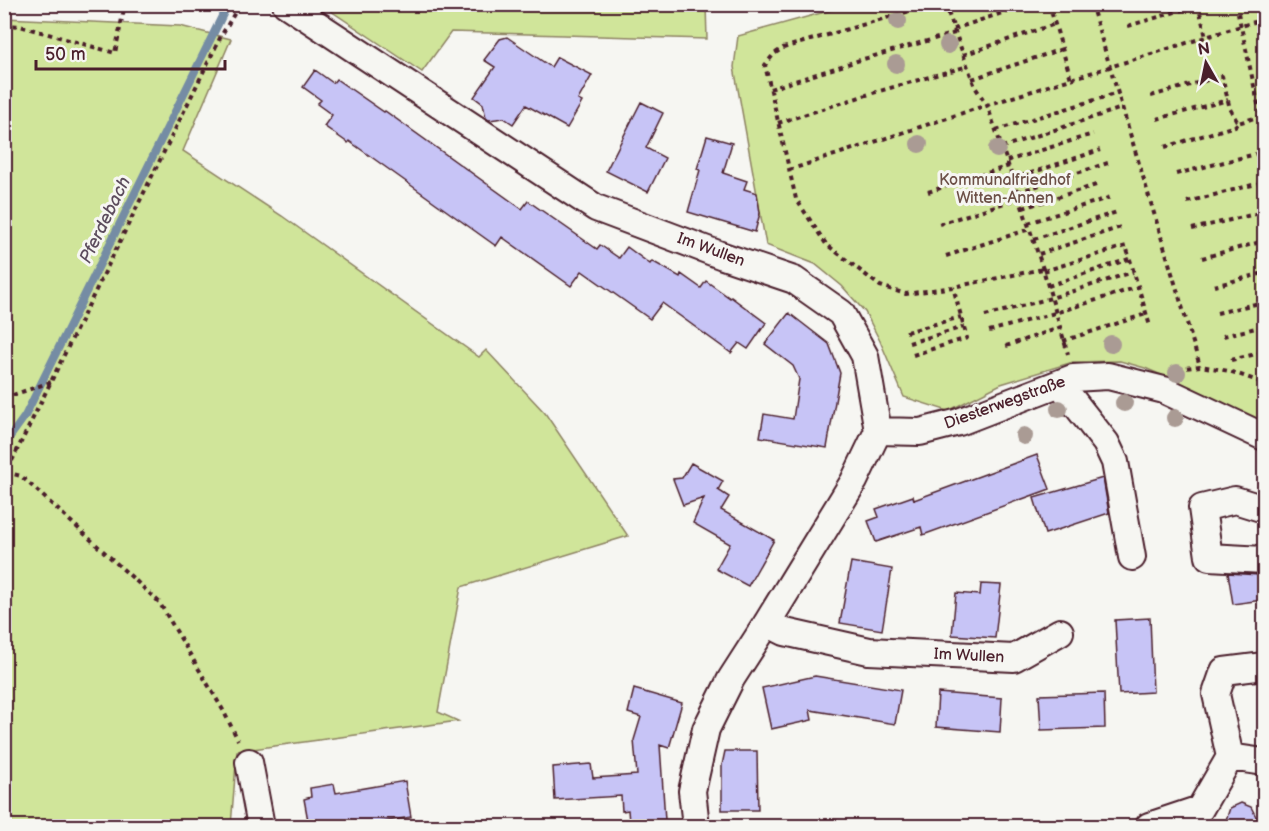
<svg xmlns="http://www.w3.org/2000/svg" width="1269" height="831" font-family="'Balsamiq Sans',sans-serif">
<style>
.green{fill:#d0e59a;stroke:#8d8262;stroke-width:1.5}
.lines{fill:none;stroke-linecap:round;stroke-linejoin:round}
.stream{stroke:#758ca4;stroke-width:8}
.building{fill:#c7c4f6;stroke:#4a1f2b;stroke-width:1.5}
.minor-casing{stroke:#4a1f2b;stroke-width:30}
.path{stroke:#4a1f2b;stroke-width:4;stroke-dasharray:4.5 4.5;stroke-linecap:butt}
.minor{stroke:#f6f6f2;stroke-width:26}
.tree{fill:#aa9b94}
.labels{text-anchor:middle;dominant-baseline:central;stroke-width:6;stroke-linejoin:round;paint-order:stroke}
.park-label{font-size:16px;fill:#6c5047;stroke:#f6f6f2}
.street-label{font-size:16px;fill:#4a1f2b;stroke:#f6f6f2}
.water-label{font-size:18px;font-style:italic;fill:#5c4c5d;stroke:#f6f6f2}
</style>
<rect width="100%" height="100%" fill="#f6f6f2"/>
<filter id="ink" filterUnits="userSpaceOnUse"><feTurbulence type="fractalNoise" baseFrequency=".0167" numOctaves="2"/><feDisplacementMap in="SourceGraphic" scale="12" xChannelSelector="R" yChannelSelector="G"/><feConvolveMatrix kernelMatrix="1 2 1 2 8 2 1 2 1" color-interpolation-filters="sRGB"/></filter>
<g filter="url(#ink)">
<!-- green -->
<path class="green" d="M322 5H706L707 39 451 32 422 72Z
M850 5H1264V425L1180 383 1145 368 1120 361 1073 362 1001 384 948 411 904 397 880 341 865 312 842 286 815 264 766 245 734 67 738 36Z
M4 18 180 26 231 39 183 151 282 216 479 357 486 350 545 413 628 536 461 587 438 712 458 721 237 751 231 826H5Z"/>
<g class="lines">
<!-- stream -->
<path class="stream" d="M4 445 25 416 228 4"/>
</g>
<!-- building -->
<path class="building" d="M507 37 551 67 557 57 592 75 578 100 582 102 567 128 526 105 513 124 504 118 489 120 486 118 483 104 474 97 495 67 484 60 500 39Z
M315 70 333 83 336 79 384 112 385 111 522 209 528 201 597 249 600 245 619 258 627 247 650 264 652 261 680 277 681 274 701 288 706 281 730 298 731 297 766 323 748 349 739 343 731 353 662 303 650 319 582 271 571 286 502 237 496 246 349 141 348 143 324 126 332 115 317 104 321 100 303 87Z
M641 102 663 113 646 148 665 158 648 192 606 171Z
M707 136 732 143 723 173 747 181 744 189 757 193 760 213 755 232 688 212 700 170 697 169Z
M789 313 829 344 840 373 827 448 760 437 764 414 793 419 799 379 793 366 765 344Z
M1037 455 1050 489 923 535 921 527 876 542 868 521 879 517 876 509 913 496 914 500Z
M691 463 723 481 718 490 729 497 721 510 774 540 748 586 716 569 730 544 693 523 704 498 683 505 673 479 682 478Z
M1103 478 1109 513 1045 534 1034 498Z
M851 562 892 569 882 630 840 623Z
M1228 573 1259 575 1262 600 1233 604Z
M981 584 1001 585 995 638 952 635 956 593 980 595Z
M1150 618 1153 692 1119 694 1115 620Z
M815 676 901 690 895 724 810 710 812 720 771 729 762 688Z
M634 689 682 703 669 748 660 745 665 820 629 822 628 810 622 811 621 796 555 800 553 767 591 764 593 778 637 775 634 740 641 717 628 713Z
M938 693 1002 698 1000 732 936 727Z
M1104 693 1105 728 1041 730 1039 695Z
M725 751H757L758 810H722V765Z
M405 781 411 817 360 826H309L304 799 311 797 310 788 334 784 336 793Z
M1241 803 1251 807 1261 826H1224L1230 808Z"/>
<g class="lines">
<defs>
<path id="minor" d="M286 4 596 208 723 256 794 280 841 313 865 356 878 431 854 481 767 623 731 679 706 729 692 791 696 826
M1061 383 1070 397 1106 443 1115 462 1132 557
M878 431 920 432 959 422 1073 378 1108 376 1164 390 1264 437
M1264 509 1235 500 1202 508 1209 557 1264 560
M767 623 785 632 869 651 1014 658 1060 632
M1230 757 1216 694 1224 671 1264 666
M249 762 261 826
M1149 826 1200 809 1230 757 1264 762"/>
</defs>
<!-- minor casing -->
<use href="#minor" class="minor-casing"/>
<!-- path -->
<path class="path" d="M934 4 783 48 774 54 765 65 796 199 826 244 880 286 906 294 953 287 1043 269
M945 4 975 87 987 105 1013 179 1043 269 1068 354
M1049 4 1071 79
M1091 4 1200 366
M1198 4 1206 37
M1236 4 1264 131
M4 25 20 26 115 53 125 4
M1128 26 1182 10 1180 4
M954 29 1029 4
M963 55 1055 24
M972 79 1062 49
M770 89 860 60 955 33
M1151 96 1222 76 1230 109 1238 123 1261 116
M1157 119 1228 100
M778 123 876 92 968 66
M996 130 1118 93
M1002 147 1122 108
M1165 147 1235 126 1238 123
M1007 161 1093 134
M789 170 987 105 1264 19
M1176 174 1264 152
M1013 179 1100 150
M928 192 1009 166
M1018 192 1108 163
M1187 202 1264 182
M1023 208 1096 185
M1028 223 1111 197
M939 224 1020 198
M1192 229 1264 212
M1034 239 1117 212
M1039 254 1121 227
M946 256 1030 229
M1202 258 1264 241
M1044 271 1126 246 1150 326
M1048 286 1129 259
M1214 286 1264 273
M1217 313 1264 302
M985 316 1051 298 1133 272
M989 331 1055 313 1138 287
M906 332 961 317
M1223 336 1264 326
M1063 341 1146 314
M909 343 964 327
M1006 346 1059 328
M913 355 967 338 953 287
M1231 360 1264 352
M1178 369 1200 366 1229 371 1264 383
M4 398 51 382
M6 472 21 476 159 602 223 710 238 740
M4 477 221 36 240 4"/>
<!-- minor -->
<use href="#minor" class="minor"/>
</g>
<!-- trees -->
<g class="tree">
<circle cx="898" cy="21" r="9"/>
<circle cx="948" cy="45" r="9"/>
<circle cx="896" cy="64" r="9"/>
<circle cx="919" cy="144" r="9"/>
<circle cx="997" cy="149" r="9"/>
<circle cx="1111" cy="344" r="9"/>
<circle cx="1177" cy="373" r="9"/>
<circle cx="1124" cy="403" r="9"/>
<circle cx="1059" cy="409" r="9"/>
<circle cx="1175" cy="418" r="9"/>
<circle cx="1024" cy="436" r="9"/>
</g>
</g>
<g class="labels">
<!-- park labels -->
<g class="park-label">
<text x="1005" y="180">Kommunalfriedhof<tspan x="1005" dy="18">Witten-Annen</tspan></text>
</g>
<!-- street labels -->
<g class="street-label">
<text transform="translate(711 250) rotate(20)">Im Wullen</text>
<text transform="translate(1005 403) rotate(-20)">Diesterwegstraße</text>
<text transform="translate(969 656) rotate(3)">Im Wullen</text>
</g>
<!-- water labels -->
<g class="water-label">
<text transform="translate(105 220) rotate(-64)">Pferdebach</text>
</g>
</g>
<!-- margin -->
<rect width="1269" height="831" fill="none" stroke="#f6f6f2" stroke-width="24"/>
<rect x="12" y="12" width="1245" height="807" fill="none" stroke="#4a1f2b" stroke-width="2" filter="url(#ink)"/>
<!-- north arrow -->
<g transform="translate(1206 63) rotate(351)" stroke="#f6f6f2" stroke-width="4.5" paint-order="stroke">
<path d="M0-4.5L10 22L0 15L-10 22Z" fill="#4a1f2b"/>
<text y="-9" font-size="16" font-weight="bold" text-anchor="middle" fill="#4a1f2b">N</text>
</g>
<!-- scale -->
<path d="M36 60v9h189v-9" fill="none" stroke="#4a1f2b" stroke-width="3"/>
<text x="45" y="60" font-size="18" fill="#4a1f2b" stroke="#f6f6f2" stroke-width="4.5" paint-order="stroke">50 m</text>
</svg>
